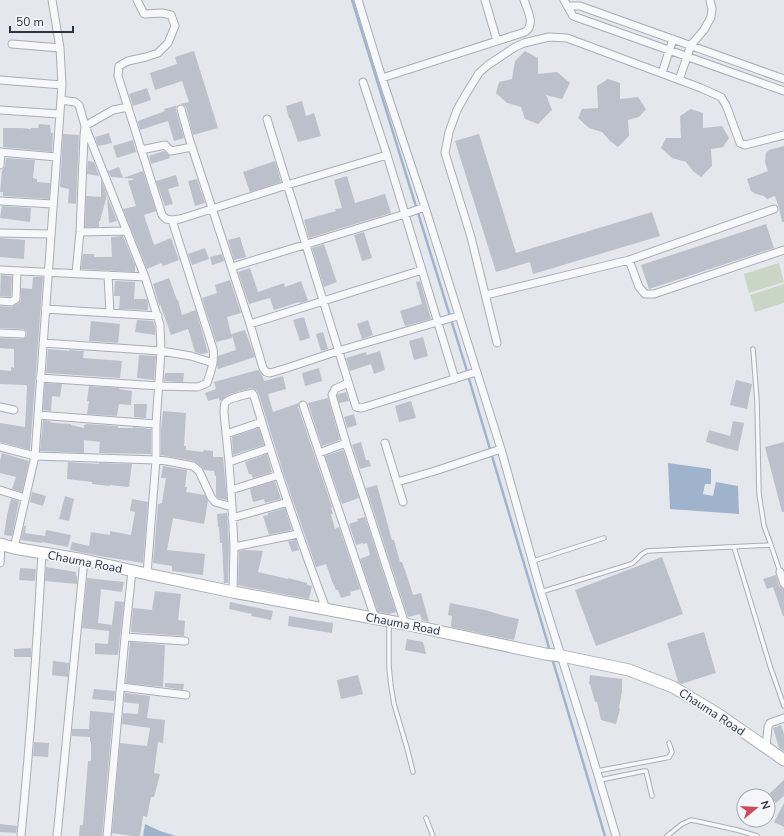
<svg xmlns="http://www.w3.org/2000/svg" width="784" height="836" font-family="'Nunito Sans',sans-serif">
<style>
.green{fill:#c9d6c5}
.water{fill:#9fb4cc}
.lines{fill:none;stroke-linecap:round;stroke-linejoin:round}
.stream{stroke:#9fb4cc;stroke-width:2.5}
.building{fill:#bbc0ca}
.lane-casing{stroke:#a9aeb7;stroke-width:5.5}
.street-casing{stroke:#a9aeb7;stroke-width:9}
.secondary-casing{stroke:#a9aeb7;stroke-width:13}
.lane{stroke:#f7f8fa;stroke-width:3.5}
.street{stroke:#f7f8fa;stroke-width:7}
.secondary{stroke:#fff;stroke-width:11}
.labels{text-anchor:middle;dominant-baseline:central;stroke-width:3.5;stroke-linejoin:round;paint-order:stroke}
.street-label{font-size:12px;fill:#2b3445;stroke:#f4f6f9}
</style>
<rect width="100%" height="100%" fill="#e4e7ec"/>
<!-- green -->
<path class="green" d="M779 263 784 282 749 293 744 274Z
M784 284V303L755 312 750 295Z"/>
<!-- water -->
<path class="water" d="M668 463 711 469V484H705L703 494 713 496 716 482 738 486 739 514 670 509Z
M145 824 160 831 176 836H143Z"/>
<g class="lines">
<!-- stream -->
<path class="stream" d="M352 0 467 371
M469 379 490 449
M492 456 550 651
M552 658 605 836"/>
</g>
<!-- building -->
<path class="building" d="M194 51 218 128 193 135 186 107 184 105 180 104 189 102 182 81 155 90 150 73 177 64 175 57Z
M525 51 538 58V74L557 72 570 83 562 99 546 95 552 110 538 124 525 119 521 107 507 103 496 93 499 82 512 79 515 61Z
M608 79 620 83V99L638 97 646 109 639 117 628 120 629 136 618 147 610 141 602 132 589 128 578 118 582 109 598 108 597 86Z
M147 88 151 100 133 106 129 94Z
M302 101 306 116 314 113 321 136 298 142 290 118H289L286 106Z
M179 105 176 107V110L184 138 174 141 168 121 140 130 138 121 165 111 164 109Z
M691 109 703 113V128L722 126 729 138 723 147 711 149 712 166 701 177 693 171 686 162 672 158 661 148 666 138H681L680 116Z
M39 124 50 125 51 133H53L52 152 3 147V128H21L31 129V128H38Z
M109 133 112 143 98 146 95 137Z
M63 134 79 135 76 204 68 203 69 189 60 187Z
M479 134 516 253 652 212 660 236 533 274 530 262 496 272 455 141Z
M133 140 136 152 117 158 113 146Z
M784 146V222H782L779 208 775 196 767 199 764 196 756 194 751 191 747 179 768 171 765 162 766 153 769 150Z
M164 151 170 156V158L151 164 149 156Z
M6 158 35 160 33 178 37 179V182L50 183 49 199 3 196V192H0L2 171 5 166Z
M88 161 94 162 99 176 87 174Z
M275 161 281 182 250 192 243 172Z
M119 167 123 178 111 177 108 171Z
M143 171 156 211 144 215 154 245 171 238 179 260 163 266 161 263 147 269 123 209 136 206 128 181 135 179 123 178Z
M176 175 179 186 168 189 173 204 165 206 156 181Z
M347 176 355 203 385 194 391 213 309 238 304 220 336 211 335 209 342 208 334 180Z
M101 179 107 195 100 221H99V227H85L86 196 101 197Z
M197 179 205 203 195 206 188 181Z
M107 196 117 221 109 223Z
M2 206 31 208 30 222 0 218Z
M766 224 774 248 649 289 641 265Z
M364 232 372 258 362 261 354 235Z
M123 236 135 265V272L81 269 83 254H94V257H112L111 237Z
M240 237 246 257 234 260 228 240Z
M0 238 25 240 24 259 0 257Z
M324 244 334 274 337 282 324 287 312 248Z
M205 248 209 259 192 265 188 254Z
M222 254 224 261 212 265 210 257Z
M250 268 258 292 284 283 285 287 301 281 308 301 300 303 299 302 274 310 270 298 249 304 238 272Z
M1 275 12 276 11 296 10 297 0 296Z
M33 277H43L30 450 0 442V423L25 427 27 386H26V385L0 384V370L11 371V367L14 368V349L0 348V338L22 339 26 337 27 334 26 331 23 329 0 328V306L11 307 19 303 21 300V288L32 289Z
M169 278 177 300H178L182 315 196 310 208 353 201 354 195 352 188 329 171 335 160 304V308L153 284Z
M230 280 241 313 227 317 230 330 231 334 245 330 255 357 218 369 217 365 218 356 236 350 232 335V338L216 342 202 298 217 293 215 285Z
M115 281 135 282 134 299H147L148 304V310L119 309 120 296H114Z
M420 281 431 319 405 326 400 311 422 304 416 282Z
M304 317 310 338 300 341 293 320Z
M137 320 153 321 155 326V335L135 332Z
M368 320 373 335 362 339 357 324Z
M91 321 120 324 118 343 89 341Z
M323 332 328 349 321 351 316 334Z
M423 337 428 356 414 360 409 341Z
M48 349 69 351V350L84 351 83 358 122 361 120 378 46 373Z
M380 351 385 370 374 374 371 364 350 371 346 358 366 352 367 355Z
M139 355 156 356 154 380 137 378Z
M319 368 322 381 305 386 302 373Z
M258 370 262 375 264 381 283 376 286 389 268 394 273 412 299 403 298 407 332 507 331 508 333 514H331L335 529 339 527 360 589 350 592 351 595 341 598 338 590H336L332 581 326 564 316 567 284 475 259 395 256 390 254 389 251 388 228 395 221 400 219 401V398L208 401 205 393 216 389 214 382Z
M165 373H184L183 382 165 381H164Z
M736 380 752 384 747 409 730 405Z
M45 383 62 384 60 397 52 396 51 411 43 410Z
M89 386 119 388V389L132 391 131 405 119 404 117 416 87 414 89 401H87Z
M346 392 349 401 339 403 337 395 338 394Z
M328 398 340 440 322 446 308 403Z
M411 401 416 418 399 422 395 406Z
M134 404H147L146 418 134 417Z
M163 411 186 413 184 446H186V450L203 452 204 450 213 451V457H223L227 500 218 498 216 496V476H215L214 471 204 470 202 467 194 461 161 455V430Z
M354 414 357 425 347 428 344 417Z
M43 420 50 421V422L54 423 71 424V425L84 428V425H85L86 424 118 426V428H133V427L151 429V454L99 453 100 442 84 440V453L40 451Z
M733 421 744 423 738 451 726 448 706 442 709 430 730 436Z
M259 428 264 445 233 455 232 437Z
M361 442 366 460H369L371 466 360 469 352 445Z
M784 442V512H782L765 447Z
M343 450 359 498 342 504 325 456Z
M2 453 29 461 22 492 12 489 16 477 0 473V461Z
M267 454 272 472 253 478 251 474H249L245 462Z
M68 462 99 464V463L132 464 129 487 110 485V486L92 484V482L67 479Z
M163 466 187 470 185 487H187L186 492 205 495 208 501 204 524 173 518 167 550 205 554 203 575 172 571V566L153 563 158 504H160L161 503H162L166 478H161Z
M275 481 281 499 265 503 264 499 253 502 250 489Z
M377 485 390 533 392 540H394L400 562H402L404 568V567L406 573 413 595 421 593 429 622 422 620 420 614 408 617 366 488Z
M32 492 46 496 43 506 30 502Z
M65 496 74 499 69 521 59 519Z
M11 499 19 501 12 536 4 535 7 515Z
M132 499 148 502 143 563 112 558 105 557 70 550 72 542 89 546 91 532 110 535V531L131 535 135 512 130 511Z
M285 508 292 530 269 535 263 516 268 515V513Z
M227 513 229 547 228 583H224L222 543H220L219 527H218L217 514Z
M365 517 396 612 389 614 378 612 360 559 370 555 367 543 364 544 363 543 356 545 349 524 358 521 357 519Z
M24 526H26L25 533 45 536 46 530 71 535 68 547 42 542V543L21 540Z
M296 540 299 550 292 552 288 541Z
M245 550 263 551 258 572 288 579V578L307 583V585L312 586 309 599 251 588 238 585 239 551Z
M662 557 683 614 596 646 575 590Z
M46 567 76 572V576H77V584L45 581Z
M20 568 36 569 35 581 19 580Z
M776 575 779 586 781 588 784 589V616H783L773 587 767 589 763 579Z
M87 578 124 582 122 592 101 589 98 623 112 625 115 601 124 602 118 655 95 654V643L108 644 109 631 82 628Z
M155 591 181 594 178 620 185 621 184 636 131 632 133 608 152 610Z
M230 602 273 611 271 620 251 616 252 614 229 609Z
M450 603 485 610 505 616 519 619 514 640 451 627 452 616 448 615Z
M289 616 333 623 332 633 288 626Z
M704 632 716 673 681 684 678 682 667 643Z
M407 639 423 642 426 654 405 650Z
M130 642 165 645 163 687 126 683Z
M31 648V657H14V649Z
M53 661 69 663 68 677 52 675Z
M358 675 363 694 341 699 337 680Z
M590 675 622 679V691L619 708 620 709 616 724 601 720 597 702H595L590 684H589Z
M165 683 184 684 183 690 165 687Z
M94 689 115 691 114 701 92 699Z
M125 693 150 696 147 718 165 720 163 743 158 742 154 773 160 774 154 797H151L147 817 143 816 140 836H133L112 833 120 743 147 746 150 728 122 724 123 713 138 714 139 704 124 702Z
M90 711 113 713 102 836H79L80 825H83L88 761H91V742H90V737L72 736V729H89Z
M781 725 784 734V751L779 748 773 728Z
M34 742 49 743 48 757 33 756Z
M784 780V796L776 803 768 795Z
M784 803V827L774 822Z
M0 824 17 826 16 833 0 832Z"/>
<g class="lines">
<defs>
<path id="lane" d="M771 545 780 572
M734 547 770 666 784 706
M533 561 604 538
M541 592 628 565C630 564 633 564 634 562 640 557 639 555 647 551L771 545 764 526 759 494 757 401 753 349
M389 622V667L391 686 394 704 407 748 413 772
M597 771 666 758 669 757 672 752 669 743
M600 780 644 771H646L652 796
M426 818 433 836
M667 836 682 824 691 820 701 822 737 830 757 836"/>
<path id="street" d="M137 0 144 14 162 13 171 15 175 26 168 43 158 53 146 57 128 61 119 66 118 76 162 215 166 219 172 220 180 219 287 185 387 155
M358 0 382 78 425 207 501 449 541 592 589 745 616 836
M485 0 497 41
M564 0 573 16 784 91
M568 6H580L784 79
M12 44 60 48
M662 73 673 39
M382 78 525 32C536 25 527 9 524 0
M0 80 62 85
M679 80 691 45 704 30 711 17 712 9 710 0
M363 82 387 155 455 379
M61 100 75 102 79 105 85 126 145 277 160 325 161 351 156 424V460L147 574
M181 109 189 138 250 324 263 368 266 372 270 373 287 368 338 351 458 316
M0 110 59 114
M267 119 356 407 361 408 365 407 476 372
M141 150 165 145 171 151 192 147
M0 152 56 157
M0 165 1 152
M0 201 53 204
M80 232 127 231
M0 233 50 234
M629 260 639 287 645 294H654L784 250
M232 267 405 214 425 207
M0 270 145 277
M76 273 80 232 84 136 85 126 113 110 128 107
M108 275 110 313
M486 295 629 260 774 209
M0 301 11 302 16 299 17 271
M45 309 158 316
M250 324 422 270
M0 333 22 334
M43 343 161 351 191 356 213 363
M497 343 471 237 445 153 449 132 457 110 466 94 479 73 488 65 515 47 524 43 549 37 567 38 701 88 721 97 726 105 740 143 745 145 784 135
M40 378 159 386 198 387 207 383C211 371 215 361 213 349L172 220
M303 405 375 618
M0 407 14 410
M38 415 156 424
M226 434 262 422
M346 443 332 395 335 389 348 383
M385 443 403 502
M0 447 35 456 156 460 167 461 193 466 199 471 211 497 215 502 232 507
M319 453 346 443 405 624
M229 462 270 448
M397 482 435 471 501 449
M0 490 25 498
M231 490 279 475
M232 518 288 502
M234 547 298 534
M14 548 35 456 62 85 60 48 52 0
M0 563 1 545
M780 572 784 584
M233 592 234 547 232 507 229 462 224 413C224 410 224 406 225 403 228 398 246 395 252 393L254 396C275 468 300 539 326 609
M125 637 185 641
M121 687 186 695
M766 748 768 727 770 723 784 718
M21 836C30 742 37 647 42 553
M57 836 84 560
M107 836 125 637 132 571"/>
<path id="secondary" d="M0 544 14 548 84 560 147 574 233 592 405 624 545 654 562 656 629 670 673 687 718 714 784 760"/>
</defs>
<!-- lane casing -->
<use href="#lane" class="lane-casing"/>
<!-- street casing -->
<use href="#street" class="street-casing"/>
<!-- secondary casing -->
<use href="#secondary" class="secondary-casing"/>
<!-- lane -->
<use href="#lane" class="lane"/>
<!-- street -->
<use href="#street" class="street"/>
<!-- secondary -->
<use href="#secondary" class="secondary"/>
</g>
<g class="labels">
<!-- street labels -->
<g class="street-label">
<text transform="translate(85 562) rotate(11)">Chauma Road</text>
<text transform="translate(403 624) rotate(11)">Chauma Road</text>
<text transform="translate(712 712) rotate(33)">Chauma Road</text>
</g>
</g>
<!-- north arrow -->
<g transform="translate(756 808) rotate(72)"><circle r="19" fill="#f4f6f9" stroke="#a4a8b1"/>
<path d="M0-3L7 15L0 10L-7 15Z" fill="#d1495b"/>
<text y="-6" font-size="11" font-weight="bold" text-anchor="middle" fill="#2b3445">N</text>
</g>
<!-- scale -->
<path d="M10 26v6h63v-6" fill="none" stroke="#2b3445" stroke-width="2"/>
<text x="16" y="26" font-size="12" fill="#2b3445" stroke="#f4f6f9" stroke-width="3" paint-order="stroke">50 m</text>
</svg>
